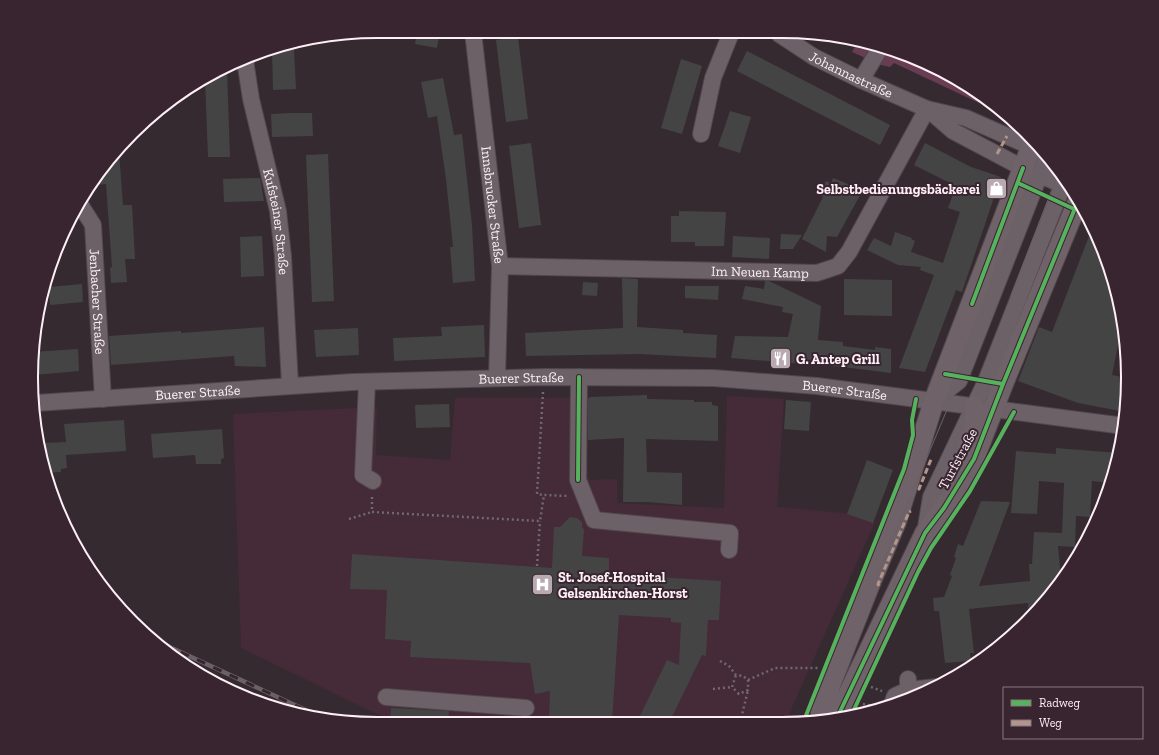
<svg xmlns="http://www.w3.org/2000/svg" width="1159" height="755" font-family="'Zilla Slab',serif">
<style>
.built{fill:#442b37}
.green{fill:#683c52}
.building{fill:#444}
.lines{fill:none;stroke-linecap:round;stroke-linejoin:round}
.minor-casing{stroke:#51474c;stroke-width:18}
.major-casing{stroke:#51474c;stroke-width:22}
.path{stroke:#71696d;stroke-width:2.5;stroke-dasharray:2 3;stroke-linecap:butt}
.minor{stroke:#6b6166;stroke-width:16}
.major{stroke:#6f6268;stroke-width:20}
.tram{stroke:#6b6165;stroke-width:1}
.rail-casing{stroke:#6b6165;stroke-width:4.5}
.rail{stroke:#39252f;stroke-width:3;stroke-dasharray:9;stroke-linecap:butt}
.major-bridge-casing{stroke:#51474c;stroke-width:22;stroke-linecap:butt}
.major-bridge{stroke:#6f6268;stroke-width:20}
.quiet{stroke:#b2968c;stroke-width:3;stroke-dasharray:6 3;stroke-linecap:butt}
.cycleway-casing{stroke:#39252f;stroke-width:6}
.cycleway{stroke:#56b35d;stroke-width:4}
.labels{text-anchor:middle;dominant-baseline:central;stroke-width:4;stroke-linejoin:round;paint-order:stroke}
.street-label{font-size:14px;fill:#feeff6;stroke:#39252f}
.poi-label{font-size:14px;font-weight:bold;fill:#feeff6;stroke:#39252f;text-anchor:start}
.rim{fill:none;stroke:#feeff6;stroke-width:2}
</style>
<rect width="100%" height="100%" fill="#352a2f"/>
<!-- built -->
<path class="built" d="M727 396 784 399 777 507 844 513 875 522 785 723 391 721 241 648 233 414 377 407 376 455 450 460 455 398H583L589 480 617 479V503L724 508Z"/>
<!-- green -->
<path class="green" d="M857 43 935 67 996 107 994 110 894 63 890 67 881 65 852 52Z"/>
<!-- building -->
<path class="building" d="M417 31H440L437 48 415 44Z
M518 37 528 119 506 122 496 40Z
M294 49 296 89 273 90 272 50Z
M747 51 890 125 880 145 737 71Z
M681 59 702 66 682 134 661 128Z
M227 69 230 157H208L205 79Z
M443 78 454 135 462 134 472 225 475 281 453 283 450 247H453L446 179 437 116 428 118 421 82Z
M730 111 751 117 740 153 718 146Z
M291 113H312L313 136 272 137 271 114Z
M531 143 541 225 519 228 509 146Z
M925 143 971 167 1001 177 962 292 956 290 925 372 899 368 934 275 920 270 921 267 898 265 867 250 874 238 891 246 895 232 912 238 911 239 915 241 911 252 943 263 960 212 948 208 956 186 914 165Z
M119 151 123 205H132L135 259H125L127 282 111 283 110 268 112 267 106 184 93 185 102 167Z
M328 154 334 301 312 302 306 155Z
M260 178 264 201 224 202 223 179Z
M833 178 863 190 837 237 827 236 826 252 802 239 823 197 819 195 826 181 831 183Z
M679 211 726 212 724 246H695V242H671V216H679Z
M1093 226 1116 288 1126 347 1118 345 1112 375 1127 378 1125 412 1078 403 1018 381 1039 327 1052 332Z
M781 234 802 235 793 249H780Z
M262 236 264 276 241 277 240 237Z
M733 236 770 238 769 259 732 257Z
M622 278 638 279 637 327 683 330V333L717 335 716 358 639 354 526 356 525 333 623 328Z
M844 279 892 280V316L844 315Z
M765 281H769L821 306 818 340 843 342V346L875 350V347L891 349V373L843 367 731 358 735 336 788 337 793 314 782 312 783 307 742 299 745 286 764 289Z
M583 282 598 283 597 296 582 295Z
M82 284 83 302 50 305 49 287Z
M685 286H719L718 300 685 298Z
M484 325 485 357 394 361 393 338 442 336 441 327Z
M264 327 266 367 235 366 234 356 111 365 109 336 181 331V333Z
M358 328 359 355 316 357 314 330Z
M78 349 79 371 34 375 32 352Z
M647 395V399L694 400V402H712V405L718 406V441L646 439 647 472 682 473V505L648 502H623L624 438 588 440V399L590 397Z
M786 400 811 402 809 431 784 429Z
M449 404 450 427 416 428 415 405Z
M124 420 126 451 66 455 67 468 61 469V472L45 473 41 454H44V443L66 442 64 424Z
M222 429 224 458 221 459V464H196L195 455 153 458 151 434Z
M1056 448 1118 453 1111 483 1092 481 1090 517 1076 516 1075 547 1058 546 1061 579 1042 606 1029 618 1028 603 969 609 974 653H970L971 661 945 663 939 611H934L933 598 944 597 952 576 950 575 956 558 954 557 958 544 963 546 981 501 1010 502 979 586 1030 581 1029 564H1032L1034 532 1062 533 1064 483 1039 481 1037 514 1011 513 1016 451 1056 454Z
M867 460 893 470 873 523 847 514Z
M570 517 577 518 582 522V528L584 529 582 556 609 558V574L721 581 719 620H708L706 656 702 655 669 723 637 722 667 660 679 665 681 623 671 622V618L619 615 612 722H549L550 691 535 694 530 663 410 657 411 641 385 639 387 590 350 589 352 554 552 568 554 527H560Z
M391 708 449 711 448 722 390 721Z"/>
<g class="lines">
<defs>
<g id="minor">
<path id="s1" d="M473 32 500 266 497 378"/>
<path id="s2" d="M779 34 814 57 861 80 927 109 966 118 1043 152"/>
<path id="s3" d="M245 60 251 99 278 211 283 256 290 385"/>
<path d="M861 80 879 50"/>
<path d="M930 111 953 131 1023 168 1070 188"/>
<path d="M701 134 713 78 731 33"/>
<path id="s4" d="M81 206 93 225 103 399"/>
<path id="s5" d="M500 266 817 273 838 266 849 252 927 109"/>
<path d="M579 377 578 480 594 520 730 533 729 550"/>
<path d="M367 382 363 475 373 481"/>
<path d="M934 401 959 381 1047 156"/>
<path id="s6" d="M36 403 353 382 544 377 713 378 817 386 1124 426"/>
<path d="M925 533 931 497 986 381 1065 180"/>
<path d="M908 679V690L937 687"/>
<path d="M386 697 526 708"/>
<path d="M892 704 895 696 908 690"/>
</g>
<path id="major" d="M968 444 976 424 974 407
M869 586 896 522 934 401 1033 142
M895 596 925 533 944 508 974 459 1003 384 1078 201"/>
</defs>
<!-- minor casing -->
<use href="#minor" class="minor-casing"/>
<!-- major casing -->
<use href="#major" class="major-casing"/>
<!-- path -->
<path class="path" d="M543 392 537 494 544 495
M372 497V512L540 521 544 495 568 496
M349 519 372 512
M537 566 540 521
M720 661 729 666 736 675 743 676 748 680V690L739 694 732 687 736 675
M748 680 775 668H818
M871 687 882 691
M713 689 732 687
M863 704 878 707
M740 723 748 690"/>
<!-- minor -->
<use href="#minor" class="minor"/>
<!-- major -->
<use href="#major" class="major"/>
<!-- tram -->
<path class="tram" d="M1011 296 1059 171
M830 719 876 626 931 497
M821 720 854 632 959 381"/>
<defs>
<path id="rail" d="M148 637 325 719
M218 681 266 703"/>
</defs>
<!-- rail casing -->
<use href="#rail" class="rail-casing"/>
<!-- rail -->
<use href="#rail" class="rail"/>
<defs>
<path id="major-bridge" d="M820 711 869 586
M837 718 895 596"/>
</defs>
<!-- major-bridge casing -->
<use href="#major-bridge" class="major-bridge-casing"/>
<!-- major-bridge -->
<use href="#major-bridge" class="major-bridge"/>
<!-- quiet -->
<path class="quiet" d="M997 154 1007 136
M920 490 919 489 932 457
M879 586 878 584 909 512 911 511"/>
<defs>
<path id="cycleway" d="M1018 183 1074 209
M972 304 1023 168
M945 374 1003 384
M578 480 579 377
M851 716 918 572 931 548 970 491 1014 412
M837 718 925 533 944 508 974 459 1003 384 1078 201
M803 723 904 469 913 435 912 420 916 399"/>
</defs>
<!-- cycleway casing -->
<use href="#cycleway" class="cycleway-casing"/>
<!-- cycleway -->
<use href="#cycleway" class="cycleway"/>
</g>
<!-- icons -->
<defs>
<symbol id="shop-square" viewBox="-11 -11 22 22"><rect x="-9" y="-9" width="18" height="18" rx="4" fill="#b8aab0" stroke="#39252f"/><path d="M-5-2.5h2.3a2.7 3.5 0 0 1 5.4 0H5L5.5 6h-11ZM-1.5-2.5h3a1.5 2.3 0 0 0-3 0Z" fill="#fff"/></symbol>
<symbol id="restaurant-square" viewBox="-11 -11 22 22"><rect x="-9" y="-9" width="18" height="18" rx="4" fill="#b8aab0" stroke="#39252f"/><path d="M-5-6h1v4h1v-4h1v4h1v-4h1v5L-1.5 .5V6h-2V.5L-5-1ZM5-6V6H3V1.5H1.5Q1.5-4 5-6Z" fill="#fff"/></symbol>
<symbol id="hospital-square" viewBox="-11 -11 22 22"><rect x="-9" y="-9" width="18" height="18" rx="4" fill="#b8aab0" stroke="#39252f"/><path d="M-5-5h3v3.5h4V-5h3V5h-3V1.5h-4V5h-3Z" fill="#fff"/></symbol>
</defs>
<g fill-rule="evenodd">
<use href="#shop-square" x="984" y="176" width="25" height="25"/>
<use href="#restaurant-square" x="768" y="346" width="25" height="25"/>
<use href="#hospital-square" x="530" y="572" width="25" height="25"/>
</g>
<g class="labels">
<!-- street labels -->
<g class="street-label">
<text stroke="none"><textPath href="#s2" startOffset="83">Johannastraße</textPath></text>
<text stroke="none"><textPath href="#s1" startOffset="174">Innsbrucker Straße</textPath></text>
<text stroke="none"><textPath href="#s3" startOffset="165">Kufsteiner Straße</textPath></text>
<text stroke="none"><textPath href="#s5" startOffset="260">Im Neuen Kamp</textPath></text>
<text stroke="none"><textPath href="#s4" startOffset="99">Jenbacher Straße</textPath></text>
<text stroke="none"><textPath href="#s6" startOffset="486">Buerer Straße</textPath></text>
<text stroke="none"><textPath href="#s6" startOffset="810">Buerer Straße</textPath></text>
<text stroke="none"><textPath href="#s6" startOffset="162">Buerer Straße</textPath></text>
<text transform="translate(958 459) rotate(-62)">Turfstraße</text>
</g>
<!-- poi labels -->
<g class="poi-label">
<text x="980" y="189" text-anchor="end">Selbstbedienungsbäckerei</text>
<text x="796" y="359">G. Antep Grill</text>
<text x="558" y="577">St. Josef-Hospital<tspan x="558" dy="16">Gelsenkirchen-Horst</tspan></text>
</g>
</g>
<!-- crop -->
<path d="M0 0H1159V755H0ZM377 38H782A339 339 0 0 1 1121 377V378A339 339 0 0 1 782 717H377A339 339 0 0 1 38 378V377A339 339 0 0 1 377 38Z" fill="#39252f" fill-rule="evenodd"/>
<path class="rim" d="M377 38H782A339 339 0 0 1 1121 377V378A339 339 0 0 1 782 717H377A339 339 0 0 1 38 378V377A339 339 0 0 1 377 38Z"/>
<!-- legend -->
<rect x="1003" y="687" width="140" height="52" fill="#39252f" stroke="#88767f"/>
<rect x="1011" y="700" width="20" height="6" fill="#56b35d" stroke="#88767f"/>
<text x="1039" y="707" font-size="12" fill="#feeff6">Radweg</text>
<rect x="1011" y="720" width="20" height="6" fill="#b2968c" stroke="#88767f"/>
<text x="1039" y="727" font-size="12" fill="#feeff6">Weg</text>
</svg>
